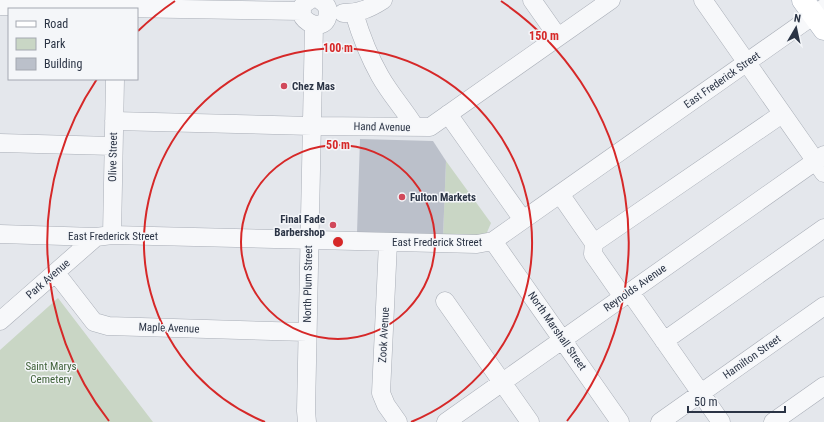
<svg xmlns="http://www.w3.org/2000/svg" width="824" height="422" font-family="'Roboto Condensed',sans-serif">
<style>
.green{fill:#c9d6c5}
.building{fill:#bbc0ca}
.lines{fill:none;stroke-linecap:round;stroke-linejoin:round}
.minor-casing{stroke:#a9aeb7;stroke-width:19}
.major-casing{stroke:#a3abb8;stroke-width:23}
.minor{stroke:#f7f8fa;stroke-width:18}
.major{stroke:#fff;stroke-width:22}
.ring{fill:none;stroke:#d62828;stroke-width:2}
.poi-dot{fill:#d1495b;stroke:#f4f6f9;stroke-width:1.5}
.labels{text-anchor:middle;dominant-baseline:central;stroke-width:3;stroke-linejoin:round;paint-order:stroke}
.street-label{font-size:11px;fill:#2b3445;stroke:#f4f6f9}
.poi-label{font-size:11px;font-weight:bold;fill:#2b3445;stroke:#f4f6f9;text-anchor:start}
.park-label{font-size:11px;fill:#3f6138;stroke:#f4f6f9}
.centre{fill:#d62828;stroke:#f4f6f9;stroke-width:2}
.ring-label{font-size:12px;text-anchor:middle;font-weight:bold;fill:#d62828;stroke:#f4f6f9;stroke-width:3;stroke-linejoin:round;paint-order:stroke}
</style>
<rect width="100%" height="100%" fill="#e4e7ec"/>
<!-- green -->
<path class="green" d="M446 161 491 223 485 237H443Z
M58 298 153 422H0V350Z"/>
<!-- building -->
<path class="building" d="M360 139 433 141 446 161 443 237 357 233Z"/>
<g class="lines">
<defs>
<path id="minor" d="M310 0C283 14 327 41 328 12 328 7 325 3 320 0
M532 0 558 37
M703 0 824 173
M0 6 302 11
M343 13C359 13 369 9 383 0
M354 13C361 36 368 55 380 76 390 94 404 109 415 127
M448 114 523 220
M114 121 312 126 430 127 611 0
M0 143 113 146
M560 194 594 243 593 254 623 297
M0 234 96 237 112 235 477 244 493 241 824 8
M112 235 115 79
M493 241 620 422
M388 243 381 393 386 405 398 422
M594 243 782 114
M56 273 94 322 108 326 307 332
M630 292 721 422
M445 301 530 422
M0 321 96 237
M664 341 824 228
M307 422 306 411 314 25
M446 422 824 155
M660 422 824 306
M773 422 824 386"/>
<path id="major" d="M803 0 824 29"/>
</defs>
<!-- minor casing -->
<use href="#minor" class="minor-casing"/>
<!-- major casing -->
<use href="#major" class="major-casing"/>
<!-- minor -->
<use href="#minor" class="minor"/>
<!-- major -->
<use href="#major" class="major"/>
</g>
<!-- distance rings -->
<g class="ring">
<circle cx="338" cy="242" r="97"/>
<path d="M265 422A194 194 0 1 1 411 422"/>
<path d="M109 421A291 291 0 0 1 97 79M138 31A291 291 0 0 1 175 1M501 1A291 291 0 0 1 567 421"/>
</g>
<!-- markers -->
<g class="poi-dot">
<circle cx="284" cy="86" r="4"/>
<circle cx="402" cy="197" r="4"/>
<circle cx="333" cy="225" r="4"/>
</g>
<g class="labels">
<!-- street labels -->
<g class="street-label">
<text transform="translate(722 80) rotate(-35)">East Frederick Street</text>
<text transform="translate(382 127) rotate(1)">Hand Avenue</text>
<text transform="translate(113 157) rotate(-89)">Olive Street</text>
<text x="113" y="236">East Frederick Street</text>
<text x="437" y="242">East Frederick Street</text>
<text transform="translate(48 279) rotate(-41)">Park Avenue</text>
<text transform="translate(308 284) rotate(-89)">North Plum Street</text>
<text transform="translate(635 288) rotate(-35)">Reynolds Avenue</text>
<text transform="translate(169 328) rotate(2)">Maple Avenue</text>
<text transform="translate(557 331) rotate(55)">North Marshall Street</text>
<text transform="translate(384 335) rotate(-87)">Zook Avenue</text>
<text transform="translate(752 357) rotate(-35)">Hamilton Street</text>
</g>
<!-- poi labels -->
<g class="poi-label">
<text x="292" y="86">Chez Mas</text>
<text x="410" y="197">Fulton Markets</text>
<text x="325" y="219" text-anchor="end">Final Fade<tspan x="325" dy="13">Barbershop</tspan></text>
</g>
<!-- park labels -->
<g class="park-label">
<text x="51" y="366">Saint Marys<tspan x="51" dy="13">Cemetery</tspan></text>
</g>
</g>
<circle cx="338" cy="242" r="6" class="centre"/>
<g class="ring-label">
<text x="544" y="40">150 m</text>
<text x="338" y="52">100 m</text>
<text x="338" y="149">50 m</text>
</g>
<!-- legend -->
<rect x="8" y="8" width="130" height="72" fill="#f4f6f9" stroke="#a4a8b1"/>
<rect x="16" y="21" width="20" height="6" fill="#ffffff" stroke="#a4a8b1"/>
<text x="44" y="28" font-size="12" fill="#2b3445">Road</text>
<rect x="16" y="38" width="20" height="12" fill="#c9d6c5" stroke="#a4a8b1"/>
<text x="44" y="48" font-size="12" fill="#2b3445">Park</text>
<rect x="16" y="58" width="20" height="12" fill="#bbc0ca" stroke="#a4a8b1"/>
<text x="44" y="68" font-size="12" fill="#2b3445">Building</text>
<!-- north arrow -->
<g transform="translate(796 28) rotate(9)" stroke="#f4f6f9" stroke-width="3" paint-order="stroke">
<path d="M0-3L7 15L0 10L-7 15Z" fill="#2b3445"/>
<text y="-6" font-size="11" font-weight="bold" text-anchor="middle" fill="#2b3445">N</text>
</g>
<!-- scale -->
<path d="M688 406v6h97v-6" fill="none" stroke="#2b3445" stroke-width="2"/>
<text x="694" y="406" font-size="12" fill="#2b3445" stroke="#f4f6f9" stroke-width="3" paint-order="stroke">50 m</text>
</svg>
